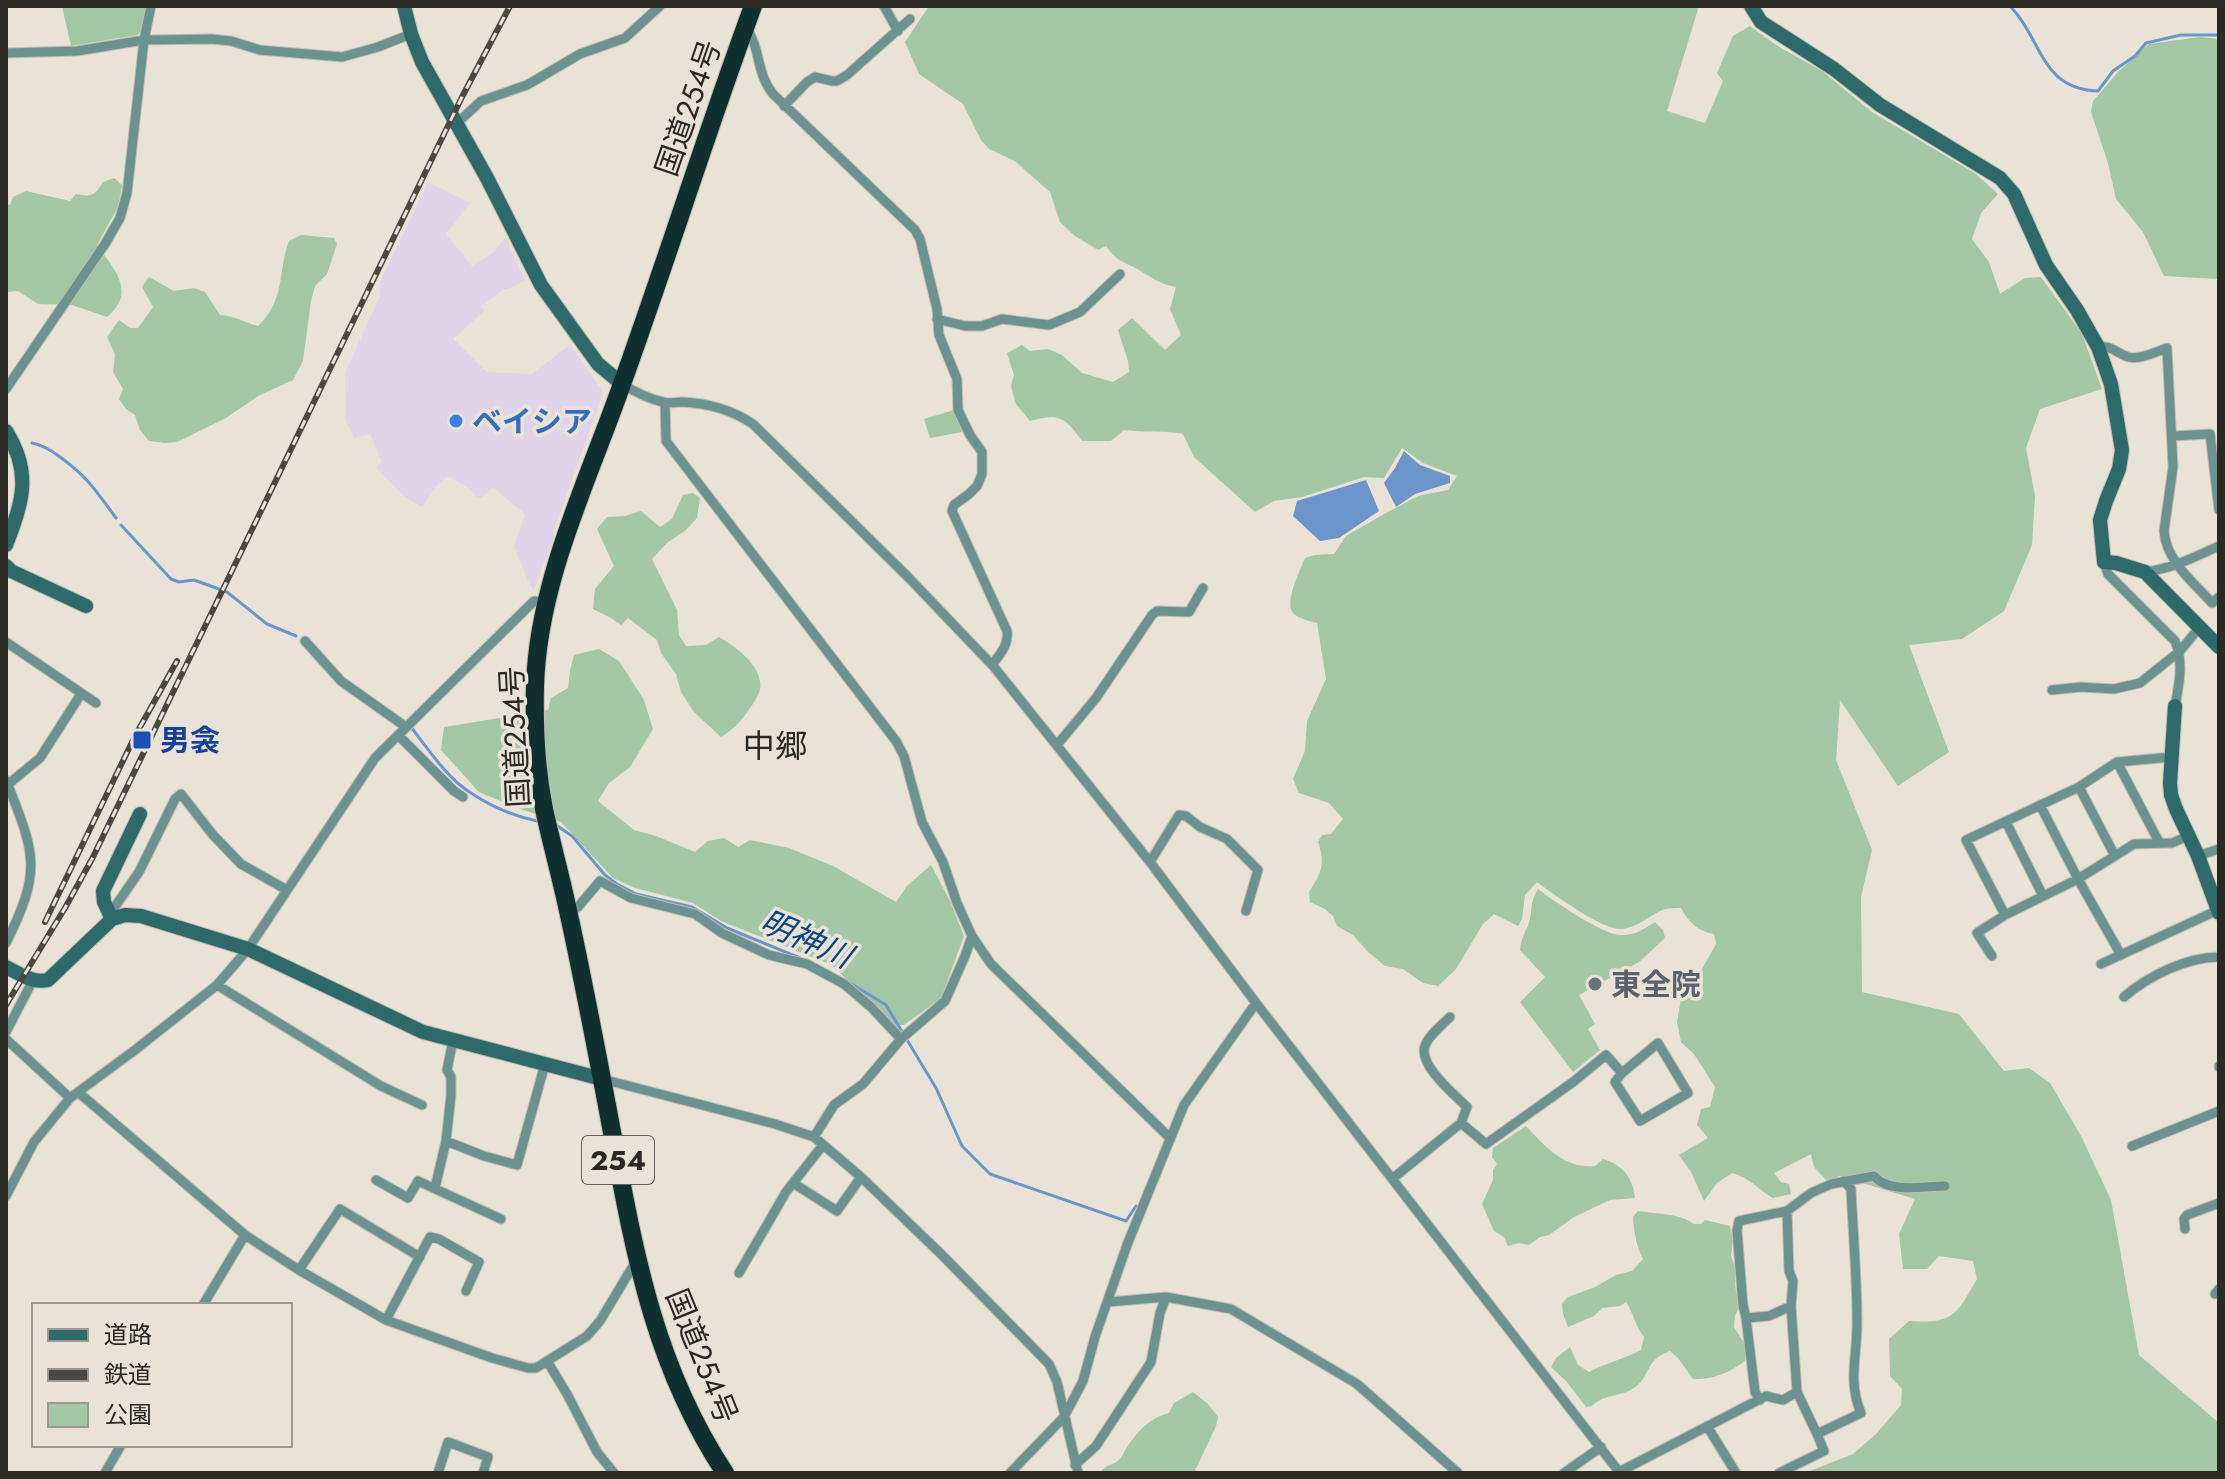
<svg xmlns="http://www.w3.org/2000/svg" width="2225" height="1479" font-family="Jost,'Noto Sans JP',sans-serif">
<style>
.commercial{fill:#e1d3e7}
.green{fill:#a3c6a4}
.water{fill:#6c95ca}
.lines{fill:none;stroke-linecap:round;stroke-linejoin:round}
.stream{stroke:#6c95ca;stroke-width:3}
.street-casing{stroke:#c2bdb3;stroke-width:11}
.secondary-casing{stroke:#c2bdb3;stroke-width:16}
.highway-casing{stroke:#c2bdb3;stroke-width:20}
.street{stroke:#6c9290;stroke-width:9}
.secondary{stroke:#2e6a69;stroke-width:14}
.highway{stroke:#102f2f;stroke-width:18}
.rail-casing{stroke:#4a4842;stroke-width:6}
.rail{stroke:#e8e2d7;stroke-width:3;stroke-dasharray:9;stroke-linecap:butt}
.shop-dot{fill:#3f7fe0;stroke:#e8e2d7;stroke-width:3}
.transit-dot{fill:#1a4fb4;stroke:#e8e2d7;stroke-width:3}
.worship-dot{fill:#6b7280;stroke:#e8e2d7;stroke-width:3}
.labels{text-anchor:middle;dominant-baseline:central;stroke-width:7;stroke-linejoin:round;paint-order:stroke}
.shield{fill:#e8e2d7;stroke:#636059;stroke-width:2}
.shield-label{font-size:28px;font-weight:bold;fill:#2a2823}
.street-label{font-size:30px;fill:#2a2823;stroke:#e8e2d7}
.shop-label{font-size:30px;font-weight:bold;fill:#366cbe;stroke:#e8e2d7;text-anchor:start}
.transit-label{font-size:30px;font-weight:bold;fill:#164399;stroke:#e8e2d7;text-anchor:start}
.worship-label{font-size:30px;font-weight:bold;fill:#5b616d;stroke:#e8e2d7;text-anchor:start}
.neighbourhood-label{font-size:32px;fill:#2a2823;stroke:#e8e2d7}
.water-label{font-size:32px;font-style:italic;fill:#0b4686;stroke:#e8e2d7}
</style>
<rect width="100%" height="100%" fill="#e8e2d7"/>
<!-- commercial -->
<path class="commercial" d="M428 182 470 203 446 234 472 266 494 252 504 238H506L525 280 508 289H504L481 306 484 311 453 339 487 372 531 374 570 345 601 389 602 396 553 533 554 537 534 589 530 585 514 547 525 514 493 487 482 497 478 498 470 489 447 476 434 489 424 505 420 506 404 496 378 470 377 466 382 462 370 434 354 438 346 421 345 373 380 296V282Z"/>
<!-- green -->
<path class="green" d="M62 6H145L146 8 140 32 137 35 71 46Z
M929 6H1696L1698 9 1667 111 1705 123 1723 81 1717 73 1733 36 1750 26 1776 45 1822 71 1872 112 1976 174 1998 194 1981 213 1972 239 1989 262 2000 294 2025 278 2041 277 2082 334 2102 389 2040 409 2026 448 2035 496 2032 545 2004 611 1962 639 1909 645 1949 752 1898 786 1840 700 1836 760 1872 850 1861 897 1862 992 1959 1014 2004 1071 2029 1068 2050 1083 2081 1136 2111 1200 2139 1355 2219 1423V1473H1805L1853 1454 1876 1434 1901 1405 1902 1389 1890 1376 1889 1339 1909 1321C1954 1324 1956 1315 1977 1279L1973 1261 1939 1256 1927 1269H1903L1899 1234 1915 1199 1839 1176 1828 1182 1814 1167 1811 1154 1774 1173 1781 1182 1789 1184 1791 1194 1773 1198C1756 1188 1752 1179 1732 1173L1717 1183 1704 1201 1691 1172 1679 1155 1708 1138 1697 1125 1701 1109 1710 1107 1715 1087 1694 1054 1681 1042 1677 1022 1681 999 1697 978 1716 944 1714 934C1698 931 1689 923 1681 908 1675 908 1668 908 1662 910 1650 916 1637 927 1623 929 1605 932 1553 894 1537 882L1525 895 1522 919 1518 926 1494 914 1483 924 1456 969 1438 986 1423 983 1403 969 1385 966 1368 952 1353 935 1337 926 1333 916 1325 909 1310 902 1309 892C1321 873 1326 865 1318 842L1322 835 1331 834 1343 819 1329 803 1299 793 1293 779 1305 751 1307 721 1326 679 1317 623C1310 621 1298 619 1293 613 1284 603 1300 570 1305 558L1315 555 1334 554 1346 536 1386 513 1418 496 1448 490 1457 476 1423 463 1402 448 1384 478 1364 477 1302 497 1274 501 1255 512 1194 457 1183 434C1163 430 1144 433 1124 430L1111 441H1082C1065 417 1059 413 1030 421L1016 404 1011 386 1014 375 1007 353 1022 345 1030 351 1048 349 1062 355 1082 373 1113 382 1129 372 1128 361 1118 330 1132 318 1165 350 1181 335 1170 309 1176 287C1160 284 1152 278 1139 270 1123 261 1117 262 1106 246L1098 250 1075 236 1060 222 1050 192 1015 161 989 149 981 140 963 104 919 74 905 42Z
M2200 37 2219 39V279L2164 276 2143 232 2116 199 2108 163 2091 112 2093 101 2119 71 2149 44Z
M114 178 122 185 118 207 97 245C114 269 137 292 107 317L72 305 38 304 18 291 6 292V204L10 205 13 197 26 191 70 201 76 194C91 197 95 196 103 182Z
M301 235 334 238 337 244 327 274 315 286 311 301 303 361 293 380 258 396 226 418 177 442 165 443 149 441 140 430 135 415 126 409 119 399 123 389 113 372 115 354 107 337 119 320 130 328H138L153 307 142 287 149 277 174 291 194 288 205 292 220 315C236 316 243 322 258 326 286 299 277 274 289 241Z
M954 410 962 432 930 438 924 419Z
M693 493 700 498 697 518 685 531 668 542 652 559 677 610 679 635 686 646 706 645 719 637C735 646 764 667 760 689 759 696 752 705 748 711 740 722 733 730 721 737L694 712 681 692 676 674 661 653 657 640 628 618 621 625 611 618 593 609 595 589 614 566 597 529 607 517 625 516 641 511 660 527 672 519 683 495Z
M599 649 619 661 644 700 653 729 630 767 609 783 598 801 634 830 656 836 695 852 708 841 724 838 738 847 750 840 789 848 833 866 896 902 907 886 931 865 950 901 964 936 941 998 904 1025H892L832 965 721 921 693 903 635 888 613 878 561 822 517 808 479 792 441 750 444 727 548 710 551 698 568 688 570 671 574 655Z
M1538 889C1553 901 1604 935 1620 935 1634 936 1644 929 1655 922L1663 930 1665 938 1639 962 1579 995 1595 1024 1588 1029 1600 1050 1573 1072 1520 1002 1545 977 1520 950C1521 939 1525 933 1529 923 1533 910 1529 904 1538 889Z
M1526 1126C1545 1146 1564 1169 1595 1166L1603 1159C1623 1165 1633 1178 1635 1198L1610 1200 1574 1217 1549 1235 1540 1237 1529 1245 1519 1243 1508 1246 1504 1237 1494 1231 1482 1204 1493 1180V1170L1497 1164 1492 1157 1493 1148Z
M1638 1211C1655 1214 1680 1213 1694 1224H1701L1705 1220 1730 1226 1733 1240 1731 1256 1735 1268V1285L1739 1307 1735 1316 1734 1327 1746 1346 1745 1361C1729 1373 1712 1380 1693 1379L1678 1358 1670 1351C1644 1360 1651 1377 1634 1388 1621 1397 1603 1394 1592 1406L1586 1407 1567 1382 1551 1367 1556 1358 1570 1347 1578 1365 1589 1372C1606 1363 1624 1359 1641 1350L1644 1337C1635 1326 1634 1314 1626 1302L1620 1306 1602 1308 1594 1316 1568 1327 1563 1314 1562 1303 1568 1297 1595 1287 1616 1275 1632 1271 1643 1259C1636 1245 1634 1232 1633 1217Z
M1193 1392 1208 1404 1218 1417 1216 1426 1194 1473H1103L1102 1470C1108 1464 1114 1465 1119 1460 1122 1458 1123 1453 1126 1449 1137 1432 1149 1418 1169 1413L1174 1403Z"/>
<!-- water -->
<path class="water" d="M1404 451 1420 465 1450 476V483L1415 494 1396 507 1384 483 1395 468Z
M1366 480 1379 511 1339 538 1320 541 1293 516 1297 501Z"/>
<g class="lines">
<!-- stream -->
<path class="stream" d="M2010 6C2043 40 2040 89 2098 91L2113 71 2135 56 2146 43 2181 35H2219
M32 443C43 445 51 450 60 457 89 478 96 491 116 518
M121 525 171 579 179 582 194 580 227 592 267 624 296 636
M411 727C428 749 447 778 471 793 492 807 516 817 541 822
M556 825 572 836 605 875 617 884 636 894 692 907 727 928 800 958
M850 983 886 1005 936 1088 962 1146 990 1174 1126 1221 1136 1206"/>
<defs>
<path id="street" d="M884 6 898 31
M746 27C761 49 756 73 773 94L915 230 920 239 937 309 939 335 957 379 958 410 970 435 982 452V474L977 486 969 494 954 505 952 511 1007 631C1009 645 1000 654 992 665
M6 53 77 51 144 40 212 39 231 41 260 50 342 57 378 47 411 34
M784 106 807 82 815 77 832 81H837L847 75 910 19
M456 124 481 101 527 85 580 54 625 38 660 6
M937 319 965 326H982L1002 319 1049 325 1080 312 1120 274
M2098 347C2112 345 2116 353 2128 357 2140 360 2155 352 2167 348L2173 467 2164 531C2166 561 2194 583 2212 603L2219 597
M622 384C635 392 649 399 663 402 669 404 675 402 682 402 708 403 732 410 753 424L909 578 994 667 1150 862 1256 1003 1620 1473
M6 389 105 244 120 218 127 193 144 40 151 6
M665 403 666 441 896 741 904 756 922 822 943 862 957 903 972 936 991 964 1170 1138
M2173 436 2210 434 2219 510
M2104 562 2108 574 2175 641C2184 662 2179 685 2175 706
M2145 572C2171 569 2195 557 2219 546
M305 641 341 681 406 727
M6 642 96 703
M2052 690 2081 687 2114 689 2140 683 2180 651 2199 628
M398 735 454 791 463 797
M1057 745 1096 698 1152 615 1157 611 1189 612 1203 588
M2171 757 2117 762 2079 787 1966 840 2005 915 2078 879 2134 844 2172 843 2188 836
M2117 762 2159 842
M6 780C35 854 43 869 6 943
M6 786 40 758 81 694
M2079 787 2115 856
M2040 805 2078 879 2121 955
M2006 822 2043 896
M2198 856 2219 849
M1150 862 1179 815 1186 816 1200 827 1227 839 1258 870 1246 911
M569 913 578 907 600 881 631 898 695 914 722 933 769 955 807 964 844 984 871 1007 901 1039
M112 919 114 908 139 872 175 799 181 794 213 835 241 864 287 890
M1992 956 1977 933 2005 915
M2101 964 2218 910
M217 985 381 1086 422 1105
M2124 997C2148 976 2187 957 2219 957
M1450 1017C1442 1025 1428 1036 1425 1046 1418 1065 1455 1095 1467 1107L1461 1123
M6 1032 33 980
M6 1039 70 1098
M2219 1066V1067
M602 1079 775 1124 814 1137 861 1177 941 1254 1049 1364 1057 1382 1078 1473
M78 1092 245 1235 299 1270 386 1320 492 1358 528 1368H536L587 1336 600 1321 636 1261
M814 1137 834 1105 863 1084 901 1039 945 1001 965 956 972 936
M446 1141 484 1156 517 1165 545 1064
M2132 1146 2219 1111
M1392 1179 1461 1123 1486 1144 1573 1082 1606 1055 1622 1073 1658 1043 1688 1093 1640 1121 1615 1082 1622 1073
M376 1180 408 1198 418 1181 501 1219
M793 1183 837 1211 861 1177
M435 1188 446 1141 451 1095V1077L447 1070 453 1040
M6 1196 34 1142 70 1098 135 1050 217 985 248 949 375 758 534 601 547 602
M1787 1211 1789 1271 1793 1281 1791 1306 1797 1392 1817 1434 1861 1413C1847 1381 1858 1353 1857 1320 1857 1277 1853 1233 1851 1189L1844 1181
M2185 1229 2184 1219 2187 1215 2219 1203
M299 1270 340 1209 420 1257
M739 1273 786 1192 823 1145
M2215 1294 2219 1289
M1108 1302 1166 1297 1231 1309 1357 1384 1458 1473
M203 1305 245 1235
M1746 1318 1769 1316 1791 1306
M386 1320 430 1237 439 1239 479 1262 466 1291
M547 1361 567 1394 597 1452 614 1473
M1760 1400 1755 1392 1746 1318 1743 1305 1737 1230 1739 1221 1787 1211 1811 1193 1831 1184 1874 1176C1889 1194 1924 1186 1945 1186
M1707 1426 1736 1473
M1075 1465 1096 1446 1151 1362 1160 1313 1166 1297
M1619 1472 1766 1396 1783 1400 1797 1392
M105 1473 121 1445
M438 1473 448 1442 488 1457 483 1473
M1010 1473 1064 1417 1083 1381 1095 1337 1127 1245 1184 1105 1256 1003
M1564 1473 1601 1447
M1779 1473 1824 1451 1817 1434"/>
<path id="secondary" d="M404 6 411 34 422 62 487 178 541 285 598 364 622 384
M1751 6 1761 22 1834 69 1880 105 2000 178 2014 194 2046 265 2077 310 2098 347 2111 384 2122 450 2119 469 2106 501 2100 520 2104 562 2116 563 2145 572 2219 647
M6 431C32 472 23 503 6 545
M6 566 11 571 86 606
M2175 706 2170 783 2171 795 2176 809 2198 856 2219 913
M112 919 104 902 103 891 140 814
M6 967C19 973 33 984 48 980L112 919 125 915 141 916 248 949 423 1032 602 1079"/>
<path id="highway" d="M725 1473C647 1355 631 1230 605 1095 593 1032 581 969 567 906 560 874 551 841 544 809 536 769 534 726 535 686 538 581 588 481 622 384 667 259 707 131 753 6"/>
</defs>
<!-- street casing -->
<use href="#street" class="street-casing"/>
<!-- secondary casing -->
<use href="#secondary" class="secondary-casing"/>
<!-- highway casing -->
<use href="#highway" class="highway-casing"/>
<!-- street -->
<use href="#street" class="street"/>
<!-- secondary -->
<use href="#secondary" class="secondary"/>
<!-- highway -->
<use href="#highway" class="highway"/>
<defs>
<path id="rail" d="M45 922 135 736 177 661
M6 1005 65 908 92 859 462 97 510 6"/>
</defs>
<!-- rail casing -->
<use href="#rail" class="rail-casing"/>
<!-- rail -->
<use href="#rail" class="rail"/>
</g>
<!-- markers -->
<circle class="shop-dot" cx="456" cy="421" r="8"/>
<rect class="transit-dot" x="132" y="730" width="20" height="20" rx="4"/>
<circle class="worship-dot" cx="1595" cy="984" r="8"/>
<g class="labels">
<!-- shield labels -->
<rect class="shield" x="582" y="1136" width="72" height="48" rx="6"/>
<g class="shield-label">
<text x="618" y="1160">254</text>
</g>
<!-- street labels -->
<g class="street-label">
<text transform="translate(688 108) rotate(-71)">国道254号</text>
<text transform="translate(515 737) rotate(-93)">国道254号</text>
<text transform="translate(702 1356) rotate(68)">国道254号</text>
</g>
<!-- shop labels -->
<g class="shop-label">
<text x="472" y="421">ベイシア</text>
</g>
<!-- transit labels -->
<g class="transit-label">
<text x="160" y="740">男衾</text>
</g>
<!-- worship labels -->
<g class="worship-label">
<text x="1611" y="984">東全院</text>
</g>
<!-- neighbourhood labels -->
<g class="neighbourhood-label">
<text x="775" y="746">中郷</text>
</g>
<!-- water labels -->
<g class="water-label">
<text transform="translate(806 939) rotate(24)">明神川</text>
</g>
</g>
<!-- border -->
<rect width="2225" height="1479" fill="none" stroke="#2a2823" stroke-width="16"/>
<!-- legend -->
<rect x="32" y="1303" width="260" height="144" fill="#e8e2d7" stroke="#9c988f" stroke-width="2"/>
<rect x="48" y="1329" width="40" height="12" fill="#2e6a69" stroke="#9c988f" stroke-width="2"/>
<text x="104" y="1343" font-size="24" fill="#2a2823">道路</text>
<rect x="48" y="1369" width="40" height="12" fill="#4a4842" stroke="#9c988f" stroke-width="2"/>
<text x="104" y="1383" font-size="24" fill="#2a2823">鉄道</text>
<rect x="48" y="1403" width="40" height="24" fill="#a3c6a4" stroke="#9c988f" stroke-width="2"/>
<text x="104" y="1423" font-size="24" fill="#2a2823">公園</text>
</svg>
